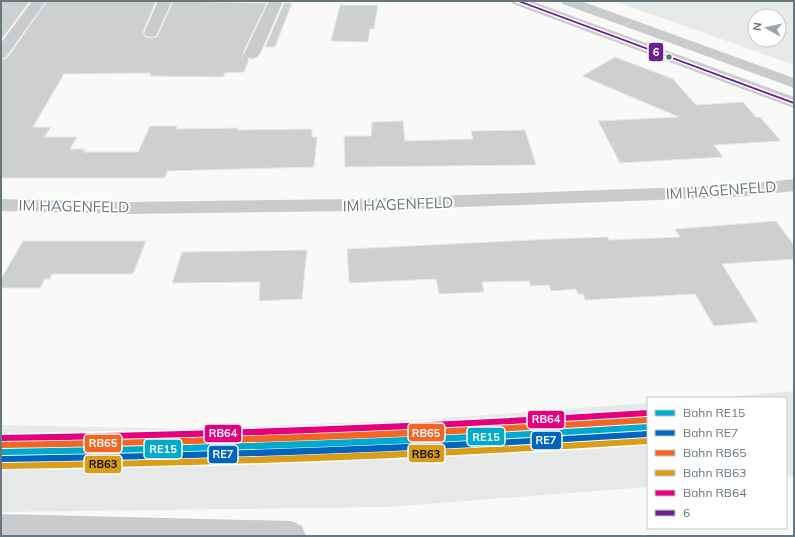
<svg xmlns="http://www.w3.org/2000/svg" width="795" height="537" font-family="Mulish,sans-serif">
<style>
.built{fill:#e7e9e8;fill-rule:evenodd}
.building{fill:#ced0d0;stroke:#e8e8e8}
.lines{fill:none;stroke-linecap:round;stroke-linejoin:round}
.minor{fill:#cacbcc;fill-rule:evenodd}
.bus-1-casing{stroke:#fff;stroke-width:3}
.bus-1{fill:#6d2190;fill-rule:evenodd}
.rail-1-casing{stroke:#fff;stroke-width:3}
.rail-2-casing{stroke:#fff;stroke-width:3}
.rail-3-casing{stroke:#fff;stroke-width:3}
.rail-4-casing{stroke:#fff;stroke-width:3}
.rail-5-casing{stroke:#fff;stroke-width:3}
.rail-1{fill:#00a9ce;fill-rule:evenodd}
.rail-2{fill:#0065bd;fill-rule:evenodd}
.rail-3{fill:#f26522;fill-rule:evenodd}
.rail-4{fill:#da9d19;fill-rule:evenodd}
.rail-5{fill:#e5007d;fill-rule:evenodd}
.bus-dot{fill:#67777f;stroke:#fff;stroke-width:1.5}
.labels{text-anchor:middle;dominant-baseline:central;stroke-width:4;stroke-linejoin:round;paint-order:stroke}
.street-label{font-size:15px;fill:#67777f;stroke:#fff}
.line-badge{stroke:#fff;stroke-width:1.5}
.badge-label{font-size:11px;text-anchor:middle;font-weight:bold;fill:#fff}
.pale-badge-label{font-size:11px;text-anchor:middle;font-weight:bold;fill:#111}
</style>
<rect width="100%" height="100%" fill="#f9f9f8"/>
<!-- built -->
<path class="built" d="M614 1H794V65ZM755 16H779V40H755Z
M794 391V476L786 477V398H718Z
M648 403V487L387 507 1 512V425L182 429 418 420Z"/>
<!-- building -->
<path class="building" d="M1 1H30L1 40Z
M47 1H156L143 32 145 37 151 38 157 37 173 1 267 3 243 53 249 59 244 72 225 73 223 77 150 76 151 73 64 74 33 127H51L44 137H77L70 149H85L83 152H138L150 126H177L176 129 238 128 237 130 312 129V137H317L314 167 167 171 165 178H2L1 179V60L7 58Z
M284 3H292L275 47H265Z
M340 5H378L374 29H370L368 42 331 41Z
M615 57 673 79 696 105 743 102 756 117H760L781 141 714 145 723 157 620 163 598 121 679 117 582 76Z
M403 121 405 141 473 139 471 131 525 130 536 165 345 167 344 136H371L372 122Z
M776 221 794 245V259L722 264 758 322 714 326 695 294 585 300 583 294H578L576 289 551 291 549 285 531 286 529 281 482 282 484 292 439 294 436 279 349 283 347 249 552 239 608 237 609 240 680 237 675 229Z
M23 241H146L133 274H52L50 279H45L40 288H1V279Z
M307 250 302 299 259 301 260 282 172 283 182 252Z"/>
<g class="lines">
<!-- minor -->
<path class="minor" d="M32 1H46L6 57 1 59V43Z
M158 1H172L156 36 151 37 146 36 144 33Z
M269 1H283L260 54 257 57 252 59 247 57 244 54Z
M511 1H531L794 97V108L513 4Z
M561 1H581L794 78V88L563 4Z
M794 179V191L738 197 356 211 130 214 1 211V199L130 202 356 199 738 185Z
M1 514 291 521 302 526 306 536H1Z"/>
<defs>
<path id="bus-1" d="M516 1H521L794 102V104Z"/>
</defs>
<!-- bus-1 casing -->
<use href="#bus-1" class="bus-1-casing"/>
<!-- bus-1 -->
<use href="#bus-1" class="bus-1"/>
<defs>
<path id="rail-1" d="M648 424V430C432 444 217 452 1 455V449C217 445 432 438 648 424Z"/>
<path id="rail-2" d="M648 431V437C432 451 217 459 1 462V456C217 452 432 445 648 431Z"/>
<path id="rail-3" d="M648 417V423C432 437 217 445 1 448V442C217 438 432 431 648 417Z"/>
<path id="rail-4" d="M648 438V444C432 458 217 466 1 469V463C217 459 432 452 648 438Z"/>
<path id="rail-5" d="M647 410H648V416H647C432 430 217 438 1 441V435C217 431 432 424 647 410Z"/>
</defs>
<!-- rail-1 casing -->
<use href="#rail-1" class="rail-1-casing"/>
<!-- rail-2 casing -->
<use href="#rail-2" class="rail-2-casing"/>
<!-- rail-3 casing -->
<use href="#rail-3" class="rail-3-casing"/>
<!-- rail-4 casing -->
<use href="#rail-4" class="rail-4-casing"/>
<!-- rail-5 casing -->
<use href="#rail-5" class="rail-5-casing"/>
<!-- rail-1 -->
<use href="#rail-1" class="rail-1"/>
<!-- rail-2 -->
<use href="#rail-2" class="rail-2"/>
<!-- rail-3 -->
<use href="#rail-3" class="rail-3"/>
<!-- rail-4 -->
<use href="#rail-4" class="rail-4"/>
<!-- rail-5 -->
<use href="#rail-5" class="rail-5"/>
</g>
<!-- markers -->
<circle class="bus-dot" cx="669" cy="57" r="3.5"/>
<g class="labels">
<!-- street labels -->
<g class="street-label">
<text transform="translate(721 190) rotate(-4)">IM HAGENFELD</text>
<text transform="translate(398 204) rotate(-2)">IM HAGENFELD</text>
<text transform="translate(74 206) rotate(1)">IM HAGENFELD</text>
</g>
</g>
<g class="line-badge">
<rect x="648" y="42" width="16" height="20" rx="4" fill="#6d2190"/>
<rect x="527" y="410" width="38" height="19" rx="4" fill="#e5007d"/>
<rect x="408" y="423" width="37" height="19" rx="4" fill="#f26522"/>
<rect x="204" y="424" width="38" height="19" rx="4" fill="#e5007d"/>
<rect x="467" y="427" width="38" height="19" rx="4" fill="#00a9ce"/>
<rect x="531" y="431" width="31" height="19" rx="4" fill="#0065bd"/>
<rect x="84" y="434" width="38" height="19" rx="4" fill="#f26522"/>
<rect x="144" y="439" width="38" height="20" rx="4" fill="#00a9ce"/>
<rect x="408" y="444" width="37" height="19" rx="4" fill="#da9d19"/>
<rect x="208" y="445" width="30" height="19" rx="4" fill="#0065bd"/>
<rect x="84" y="455" width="38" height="19" rx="4" fill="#da9d19"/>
</g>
<g class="badge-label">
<text x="656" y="56">6</text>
<text x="546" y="423">RB64</text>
<text x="426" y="437">RB65</text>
<text x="223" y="437">RB64</text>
<text x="486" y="441">RE15</text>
<text x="546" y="444">RE7</text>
<text x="103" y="447">RB65</text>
<text x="163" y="453">RE15</text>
<text x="223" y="458">RE7</text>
</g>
<g class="pale-badge-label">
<text x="426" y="458">RB63</text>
<text x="103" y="468">RB63</text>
</g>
<!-- border -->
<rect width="795" height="537" fill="none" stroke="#67777f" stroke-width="4"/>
<!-- legend -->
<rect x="647" y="397" width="140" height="132" fill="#ffffff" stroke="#c2c9cc"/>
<rect x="655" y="410" width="20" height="6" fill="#00a9ce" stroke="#c2c9cc"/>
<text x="683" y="417" font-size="12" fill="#67777f">Bahn RE15</text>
<rect x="655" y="430" width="20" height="6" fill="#0065bd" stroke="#c2c9cc"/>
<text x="683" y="437" font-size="12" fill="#67777f">Bahn RE7</text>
<rect x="655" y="450" width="20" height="6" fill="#f26522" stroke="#c2c9cc"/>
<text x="683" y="457" font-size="12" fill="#67777f">Bahn RB65</text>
<rect x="655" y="470" width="20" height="6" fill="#da9d19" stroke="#c2c9cc"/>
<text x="683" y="477" font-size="12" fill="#67777f">Bahn RB63</text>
<rect x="655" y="490" width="20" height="6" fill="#e5007d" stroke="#c2c9cc"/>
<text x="683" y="497" font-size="12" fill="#67777f">Bahn RB64</text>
<rect x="655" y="510" width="20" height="6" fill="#6d2190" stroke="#c2c9cc"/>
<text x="683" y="517" font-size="12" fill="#67777f">6</text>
<!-- north arrow -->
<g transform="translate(767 28) rotate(278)"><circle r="19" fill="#ffffff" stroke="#c2c9cc"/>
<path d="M0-3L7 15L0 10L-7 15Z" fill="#9aa4a9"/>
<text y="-6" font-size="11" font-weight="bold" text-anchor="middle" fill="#67777f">N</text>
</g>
</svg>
